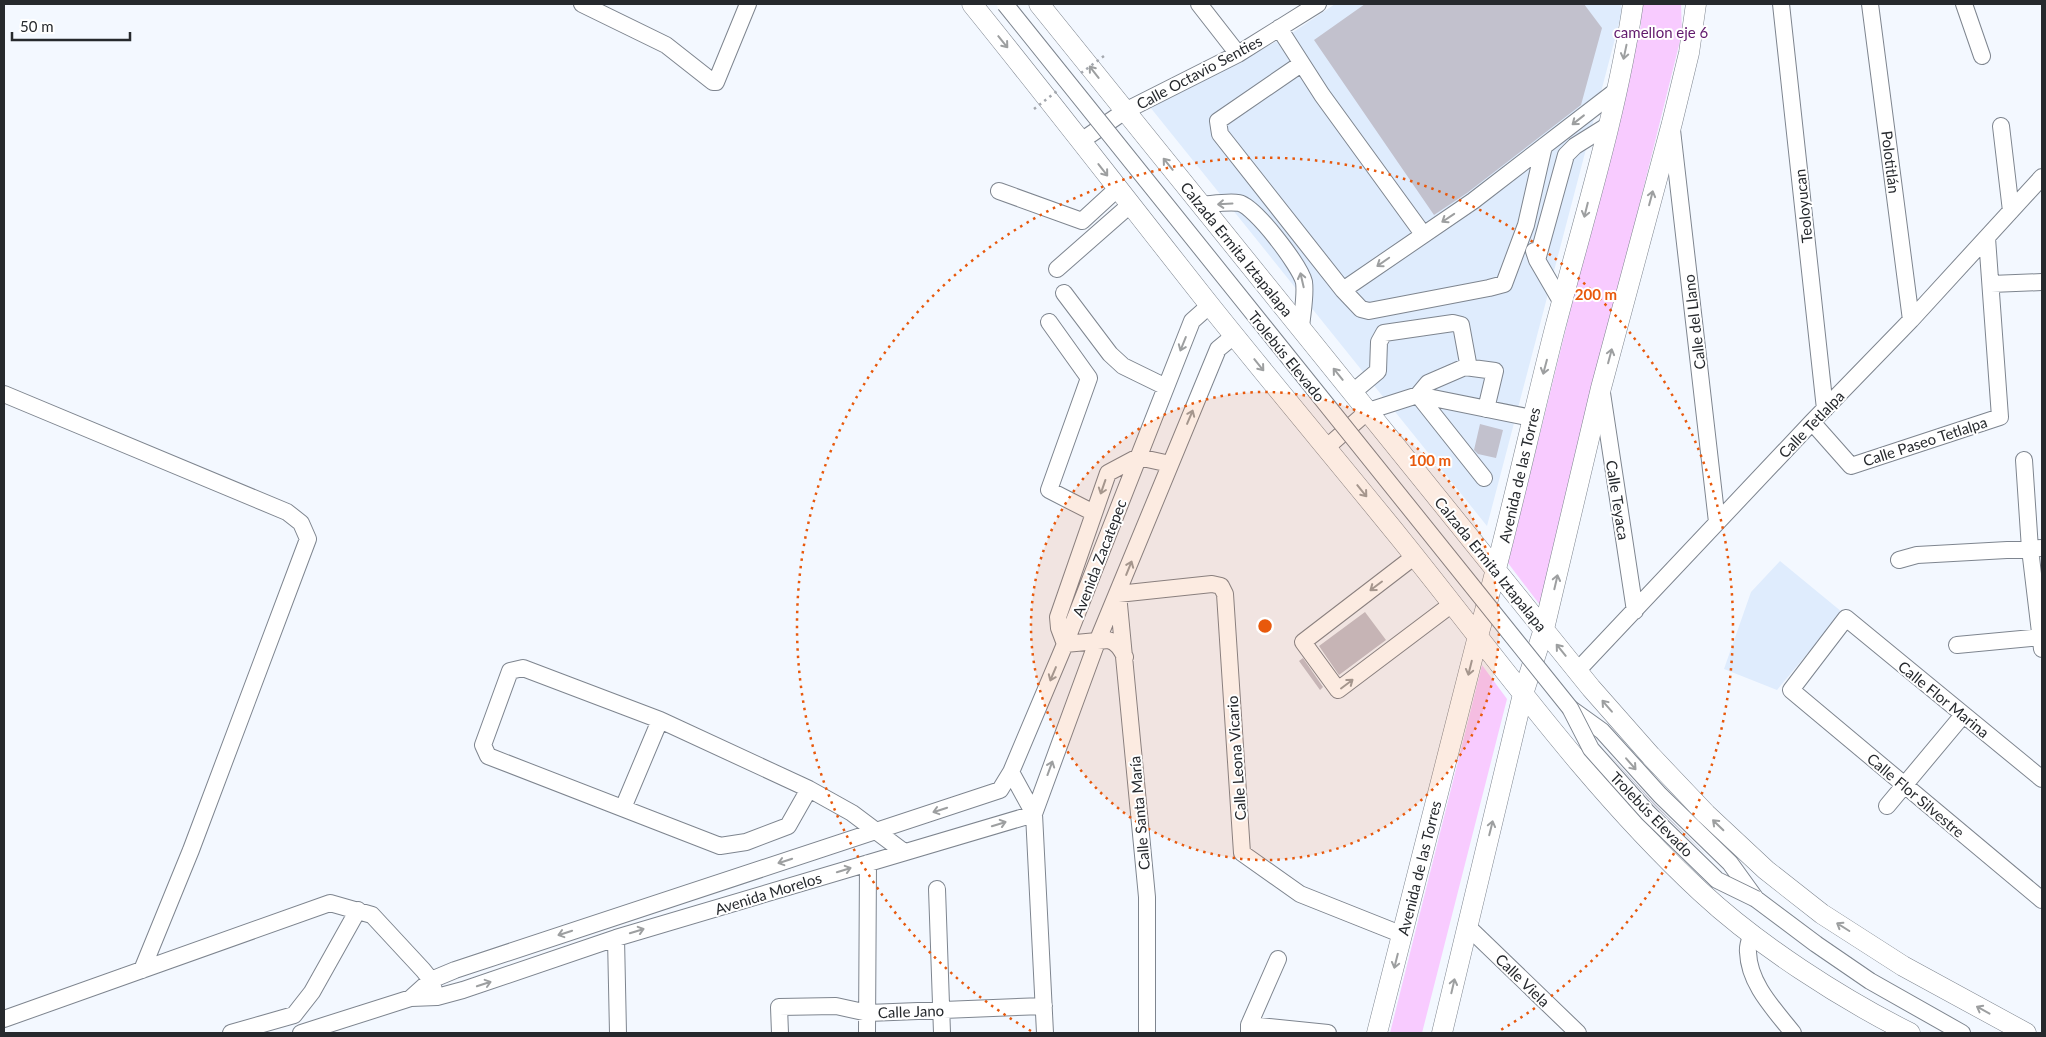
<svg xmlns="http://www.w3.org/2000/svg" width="2046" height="1037" font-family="Lato,sans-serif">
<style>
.built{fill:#dfecfd}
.green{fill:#f8cbff}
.building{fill:#c2c1cd}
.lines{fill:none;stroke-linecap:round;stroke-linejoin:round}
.minor-casing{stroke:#7e858f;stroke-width:18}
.major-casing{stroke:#7e858f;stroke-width:21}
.minor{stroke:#fff;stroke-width:16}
.major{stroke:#fff;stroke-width:20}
.minor-bridge-casing{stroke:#7e858f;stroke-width:18;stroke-linecap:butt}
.path-bridge{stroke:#a4a8ae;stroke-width:2.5;stroke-dasharray:2.5 4;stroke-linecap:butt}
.minor-bridge{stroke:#fff;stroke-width:16}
.oneway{stroke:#9d9fa0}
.ring{fill:none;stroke:#e8590c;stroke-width:2.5;stroke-dasharray:2.5 5}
.labels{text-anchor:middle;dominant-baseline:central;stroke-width:4;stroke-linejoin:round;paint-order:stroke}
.park-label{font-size:15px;fill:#61186c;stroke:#fff}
.street-label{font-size:15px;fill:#26292d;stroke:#fff}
.centre{fill:#e8590c;stroke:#fff;stroke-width:2.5}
.ring-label{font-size:15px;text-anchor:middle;font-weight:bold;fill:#e8590c;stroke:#fff;stroke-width:4;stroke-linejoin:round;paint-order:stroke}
</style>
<rect width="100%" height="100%" fill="#f3f8ff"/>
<!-- built -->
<path class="built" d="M1335 4H1621L1622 12 1487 526 1150 107 1289 35Z
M1780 561 1842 612 1777 690 1724 669 1751 592Z"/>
<!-- green -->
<path class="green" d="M1640 4H1681L1682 33 1540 605 1508 563 1641 25Z
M1482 665 1507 699 1422 1033H1390Z"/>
<!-- building -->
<path class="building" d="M1365 4H1584L1602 28 1581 105 1467 193 1434 215 1314 40Z
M1480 424 1503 430 1496 458 1478 454 1474 450Z
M1365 612 1386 640 1339 675 1319 646Z
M1303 658 1323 687 1320 690 1299 661Z
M1604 749 1653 802 1708 857 1655 806Z"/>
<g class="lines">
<defs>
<path id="minor" d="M582 4 666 45 713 82H716L748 4
M1199 4 1238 54
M1781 4 1825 409
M1870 4 1911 320
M1964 4 1982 56
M1279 28 1322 95 1423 234
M1301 64 1218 121 1220 134 1343 290 1361 309 1369 311 1489 288 1504 284 1526 225 1544 146
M2001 126 2011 211
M1672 130 1717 522
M1081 141 1125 111 1238 54 1318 4
M999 191 1082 221 1118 188
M1201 205C1213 204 1228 201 1239 203 1255 206 1300 266 1304 282 1306 296 1302 314 1301 328
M1534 251 1537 260 1562 303
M1537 260 1566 155 1575 146 1607 126
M1057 269 1131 204
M1991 284 2042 282
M1343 290 1473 201 1617 90
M1064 293 1110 354 1123 366 1166 387
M1049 322 1089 378 1049 490 1094 513
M1465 367 1495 371 1486 409
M1353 392 1378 371 1379 342 1384 333 1453 323 1461 325 1468 363 1465 367 1428 383 1418 395 1484 478
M1602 393 1635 611
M4 394 287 512 301 523 308 539 191 850 142 970
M1812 422 1851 466 2000 417 1987 238
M1327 447 1368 411 1418 395 1532 418
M2024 460 2030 549 2042 649
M1415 556 1303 642 1338 690 1452 604
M1899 560 1917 555 2042 548
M1957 645 2042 637
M1125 657C1121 649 1117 642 1108 640L1065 644 1059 628 1058 617 1108 473 1138 457 1170 464
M1578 670 1812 422 1911 320 2042 177
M1570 708 1602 731 1660 795 1730 863 1756 899 1816 944 1870 981 1962 1033
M1011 772 1034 814 1045 1033
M2042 779 1846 618 1791 690 2042 900
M809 789 788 826 746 842 720 846 488 756 483 745 510 671 523 668 660 720 809 789 852 813 904 852
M1887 806 1963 715
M623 808 660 720
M937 889 942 1033
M1467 926 1578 1033
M1752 933C1750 939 1747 946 1748 952 1749 984 1774 1009 1793 1033
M616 938 618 1033
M411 998 431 980 455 970 1000 790 1011 772 1065 644 1192 321 1210 305
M4 1019 330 903 372 915 423 970 431 980 434 990
M1249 1025 1328 1033
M231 1033 294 1015 312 992 358 910
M301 1033 411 998 437 997 463 990 616 938 1034 814 1097 642 1218 349 1235 335
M780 1033 779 1007 836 1006 868 1013 1044 1006
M867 1033 868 863
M1147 1033V897L1118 594 1212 584 1221 586 1225 594 1242 853 1300 894 1403 935
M1249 1033V1025L1278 959"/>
<path id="major" d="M972 4C1052 103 1129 203 1208 303 1271 382 1336 459 1400 538 1497 658 1587 786 1701 892 1758 945 1840 998 1910 1033
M1039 4 1591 688 1651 756 1706 814 1766 870 1822 914 1903 966 2026 1033
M1377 1033 1478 636C1507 534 1529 430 1555 328 1583 221 1617 113 1633 4
M1442 1033 1523 694 1544 629 1601 388 1672 123 1689 53 1696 4"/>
</defs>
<!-- minor casing -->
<use href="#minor" class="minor-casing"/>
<!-- major casing -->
<use href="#major" class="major-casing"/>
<!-- minor -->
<use href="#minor" class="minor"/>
<!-- major -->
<use href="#major" class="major"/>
<defs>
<path id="minor-bridge" d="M1005 4 1570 708 1591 749 1648 813 1717 880 1756 899"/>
</defs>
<!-- minor-bridge casing -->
<use href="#minor-bridge" class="minor-bridge-casing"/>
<!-- path-bridge -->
<path class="path-bridge" d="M1081 73 1104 56
M1034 109 1057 91"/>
<!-- minor-bridge -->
<use href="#minor-bridge" class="minor-bridge"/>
</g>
<!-- one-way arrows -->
<defs><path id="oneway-shaft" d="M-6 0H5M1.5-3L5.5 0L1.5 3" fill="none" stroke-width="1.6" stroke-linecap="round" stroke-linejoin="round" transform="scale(1.25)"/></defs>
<g class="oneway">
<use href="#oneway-shaft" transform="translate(1003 42) rotate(51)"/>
<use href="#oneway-shaft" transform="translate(1625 52) rotate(102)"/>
<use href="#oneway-shaft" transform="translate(1094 72) rotate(-128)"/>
<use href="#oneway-shaft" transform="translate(1578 120) rotate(142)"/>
<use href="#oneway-shaft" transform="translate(1168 164) rotate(-129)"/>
<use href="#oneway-shaft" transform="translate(1103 170) rotate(52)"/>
<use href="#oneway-shaft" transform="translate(1651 198) rotate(-75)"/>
<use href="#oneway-shaft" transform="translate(1225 204) rotate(177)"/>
<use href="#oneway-shaft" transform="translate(1586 210) rotate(104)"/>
<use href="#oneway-shaft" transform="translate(1448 218) rotate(146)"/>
<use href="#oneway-shaft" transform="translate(1383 262) rotate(145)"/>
<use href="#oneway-shaft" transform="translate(1302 280) rotate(-103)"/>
<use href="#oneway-shaft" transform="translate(1183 344) rotate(112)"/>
<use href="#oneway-shaft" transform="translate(1610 356) rotate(-75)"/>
<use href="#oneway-shaft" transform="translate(1259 365) rotate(51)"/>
<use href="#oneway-shaft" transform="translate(1545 367) rotate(105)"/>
<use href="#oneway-shaft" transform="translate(1338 374) rotate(-129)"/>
<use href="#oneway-shaft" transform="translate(1190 417) rotate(-67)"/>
<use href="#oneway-shaft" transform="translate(1103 487) rotate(109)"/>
<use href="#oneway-shaft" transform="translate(1362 491) rotate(51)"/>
<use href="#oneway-shaft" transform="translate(1129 568) rotate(-68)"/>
<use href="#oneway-shaft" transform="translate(1556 582) rotate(-77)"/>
<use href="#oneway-shaft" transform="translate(1376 586) rotate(143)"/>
<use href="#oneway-shaft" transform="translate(1561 650) rotate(-129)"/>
<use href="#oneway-shaft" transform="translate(1470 668) rotate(104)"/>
<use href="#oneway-shaft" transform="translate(1053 674) rotate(113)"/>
<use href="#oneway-shaft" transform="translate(1347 684) rotate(-37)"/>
<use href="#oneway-shaft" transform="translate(1607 706) rotate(-131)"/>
<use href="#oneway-shaft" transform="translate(1631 764) rotate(49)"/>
<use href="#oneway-shaft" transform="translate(1050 768) rotate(-70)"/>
<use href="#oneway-shaft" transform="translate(940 810) rotate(162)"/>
<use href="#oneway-shaft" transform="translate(999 824) rotate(-17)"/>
<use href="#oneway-shaft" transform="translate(1718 825) rotate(-136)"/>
<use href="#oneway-shaft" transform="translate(1491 828) rotate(-76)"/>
<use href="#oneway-shaft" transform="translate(785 861) rotate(162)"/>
<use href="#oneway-shaft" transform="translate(844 870) rotate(-17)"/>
<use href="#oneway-shaft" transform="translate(1843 927) rotate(-148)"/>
<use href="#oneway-shaft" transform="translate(637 931) rotate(-17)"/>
<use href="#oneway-shaft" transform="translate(565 933) rotate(162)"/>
<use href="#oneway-shaft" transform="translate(1396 961) rotate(104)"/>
<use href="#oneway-shaft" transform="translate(484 984) rotate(-18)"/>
<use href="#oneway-shaft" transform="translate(1453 986) rotate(-77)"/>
<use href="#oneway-shaft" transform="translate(1983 1010) rotate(-151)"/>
</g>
<!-- distance rings -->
<circle cx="1265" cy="626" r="234" fill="#e8590c" fill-opacity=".12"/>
<g class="ring">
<circle cx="1265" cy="626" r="234"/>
<path d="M1031 1031A468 468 0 1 1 1499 1031"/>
</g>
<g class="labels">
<!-- park labels -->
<g class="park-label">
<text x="1661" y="32">camellon eje 6</text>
</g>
<!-- street labels -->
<g class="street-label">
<text transform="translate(1199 72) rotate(-28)">Calle Octavio Senties</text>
<text transform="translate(1891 162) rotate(83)">Polotitlán</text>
<text transform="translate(1803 206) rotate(-96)">Teoloyucan</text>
<text transform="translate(1237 249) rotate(51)">Calzada Ermita Iztapalapa</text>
<text transform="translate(1694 322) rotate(-97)">Calle del Llano</text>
<text transform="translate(1287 356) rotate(51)">Trolebús Elevado</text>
<text transform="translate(1811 424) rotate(-46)">Calle Tetlalpa</text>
<text transform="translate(1925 441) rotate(-18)">Calle Paseo Tetlalpa</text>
<text transform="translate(1519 475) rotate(-77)">Avenida de las Torres</text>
<text transform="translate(1618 500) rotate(81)">Calle Teyaca</text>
<text transform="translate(1099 558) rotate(-69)">Avenida Zacatepec</text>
<text transform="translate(1491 564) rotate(51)">Calzada Ermita Iztapalapa</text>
<text transform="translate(1944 699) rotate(39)">Calle Flor Marina</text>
<text transform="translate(1236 758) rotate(-94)">Calle Leona Vicario</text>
<text transform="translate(1916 795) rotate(40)">Calle Flor Silvestre</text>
<text transform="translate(1139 813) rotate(-95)">Calle Santa María</text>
<text transform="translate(1652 814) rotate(46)">Trolebús Elevado</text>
<text transform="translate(1419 868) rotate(-76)">Avenida de las Torres</text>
<text transform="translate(768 893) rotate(-17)">Avenida Morelos</text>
<text transform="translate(1523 980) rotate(44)">Calle Viela</text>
<text transform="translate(911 1011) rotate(-2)">Calle Jano</text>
</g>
</g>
<circle cx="1265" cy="626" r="8" class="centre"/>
<g class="ring-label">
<text x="1596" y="300">200 m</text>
<text x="1430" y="466">100 m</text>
</g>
<!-- border -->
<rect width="2046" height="1037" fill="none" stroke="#26292d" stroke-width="10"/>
<!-- scale -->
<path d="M12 32v8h118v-8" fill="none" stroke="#26292d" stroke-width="2.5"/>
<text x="20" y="32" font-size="15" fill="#26292d" stroke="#ffffff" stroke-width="4" paint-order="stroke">50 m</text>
</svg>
